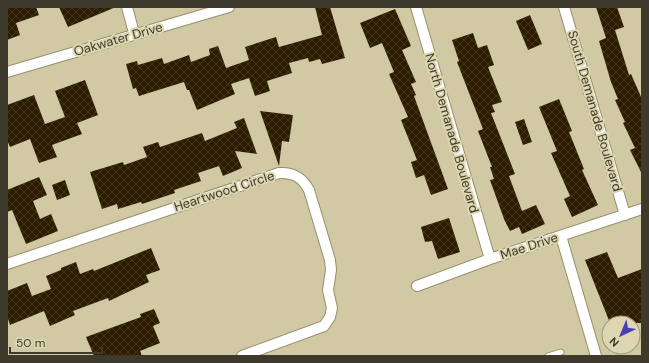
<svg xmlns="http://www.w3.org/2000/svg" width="649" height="363" font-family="'DM Sans',sans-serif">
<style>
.building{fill:url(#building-cross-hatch)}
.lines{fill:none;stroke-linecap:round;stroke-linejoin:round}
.lane-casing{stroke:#978f6c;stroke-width:7}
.street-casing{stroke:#978f6c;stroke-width:12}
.lane{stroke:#fff;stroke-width:5}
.street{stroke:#fff;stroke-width:10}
.labels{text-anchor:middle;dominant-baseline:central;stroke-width:4;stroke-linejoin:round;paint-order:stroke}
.street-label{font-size:13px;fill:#3d3a2b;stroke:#ddd6b1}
</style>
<defs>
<pattern id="building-cross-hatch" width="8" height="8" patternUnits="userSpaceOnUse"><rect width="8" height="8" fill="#2d1c00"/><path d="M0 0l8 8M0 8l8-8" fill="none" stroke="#44351d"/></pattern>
</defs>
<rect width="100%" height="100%" fill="#d0c9a4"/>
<!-- building -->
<path class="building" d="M7 7H36L39 15 16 23 20 35 7 40Z
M59 7H116L68 27Z
M315 7H330L345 58 322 64 320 59 309 62 308 58 289 63 292 73 267 81 270 91 255 96 249 78 231 84 235 94 197 110 189 90H187L184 82 139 96 136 88 133 89 126 64 137 61 138 65 162 58 164 64 189 55 191 62 210 55 209 49 218 46 226 68 249 60 245 47 276 37 279 47 322 35Z
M596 7H617L624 27 615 30 629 75 631 74 642 99V174L630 150 635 148 623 123 625 122 615 100 618 99 611 82 599 41 606 38Z
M395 9 411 46 402 50 416 82 411 84 416 95 414 96 448 189 431 195 424 175 416 178 411 162 417 160 401 120 408 117 389 74 394 72 382 43 370 48 360 23Z
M530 15 542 44 528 50 516 21Z
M473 33 478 48 487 45 494 65 488 67 502 102 492 105 495 112 491 113 515 174 509 176 522 211 536 205 545 224 522 234 519 227 510 231 504 219 490 180 494 179 490 167H492L478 131 483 129 457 62 459 61 452 40Z
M85 80 98 115 77 123 82 134 52 145 57 157 39 163 30 139 10 147 7 140V105L34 95 45 124 65 117 55 91Z
M559 99 572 131 569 132 584 169 582 170 598 205 572 217 564 199 570 196 551 153 557 151 539 107Z
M260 111 293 115 289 142 282 141 279 166Z
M244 118 257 154 235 151 242 168 223 176 219 166 198 173 201 181 174 190 175 193 142 204 141 202 118 209 117 204 102 209 90 172 123 162 124 165 147 157 143 147 158 142 160 147 202 133 205 141 237 128 234 122Z
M524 119 532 142 523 145 515 122Z
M39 177 47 195 33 201 40 219 51 214 58 231 26 244 12 210 7 212V190Z
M65 180 70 195 57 200 52 185Z
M449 218 460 252 438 259 432 241 425 242 421 227Z
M151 248 160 270 146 275 149 282 109 301 108 298 73 311 75 315 50 326 44 311 10 325 7 316V291L27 283 32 296 51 289 46 276 61 270V268L76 262 80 274 93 269 94 271Z
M607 252 618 278 642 269V323H610L585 260Z
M154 309 160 323 153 326 160 343 140 351 142 356H94L86 337 141 317 140 314Z"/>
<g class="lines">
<defs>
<path id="lane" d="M548 356 561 352"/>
<path id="street" d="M127 7 134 33
M416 7 490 259
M564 7 625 215
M7 72 229 7
M561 236 596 356
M7 264 279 173C293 172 302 177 309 190L330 260 331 270 328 290 332 308 330 317 324 326 242 356
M417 286 490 259 642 209"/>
</defs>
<!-- lane casing -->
<use href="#lane" class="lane-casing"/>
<!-- street casing -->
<use href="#street" class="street-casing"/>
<!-- lane -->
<use href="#lane" class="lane"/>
<!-- street -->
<use href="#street" class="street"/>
</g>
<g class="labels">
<!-- street labels -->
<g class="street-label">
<text transform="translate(118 39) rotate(-16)">Oakwater Drive</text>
<text transform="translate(595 111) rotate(74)">South Demanade Boulevard</text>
<text transform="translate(452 133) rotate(74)">North Demanade Boulevard</text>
<text transform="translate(224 191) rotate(-18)">Heartwood Circle</text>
<text transform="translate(529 246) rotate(-18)">Mae Drive</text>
</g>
</g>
<!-- border -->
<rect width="649" height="363" fill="none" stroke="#3d3a2b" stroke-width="16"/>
<!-- north arrow -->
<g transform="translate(621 335) rotate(224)"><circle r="19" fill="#ddd6b1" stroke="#9d987b"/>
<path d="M0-3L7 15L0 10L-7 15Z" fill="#4541b7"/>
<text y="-6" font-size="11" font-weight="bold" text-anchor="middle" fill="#3d3a2b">N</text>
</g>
<!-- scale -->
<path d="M10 347v6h92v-6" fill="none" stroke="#3d3a2b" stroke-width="2"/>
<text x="16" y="347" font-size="12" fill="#3d3a2b" stroke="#ddd6b1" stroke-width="3" paint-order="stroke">50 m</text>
</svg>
